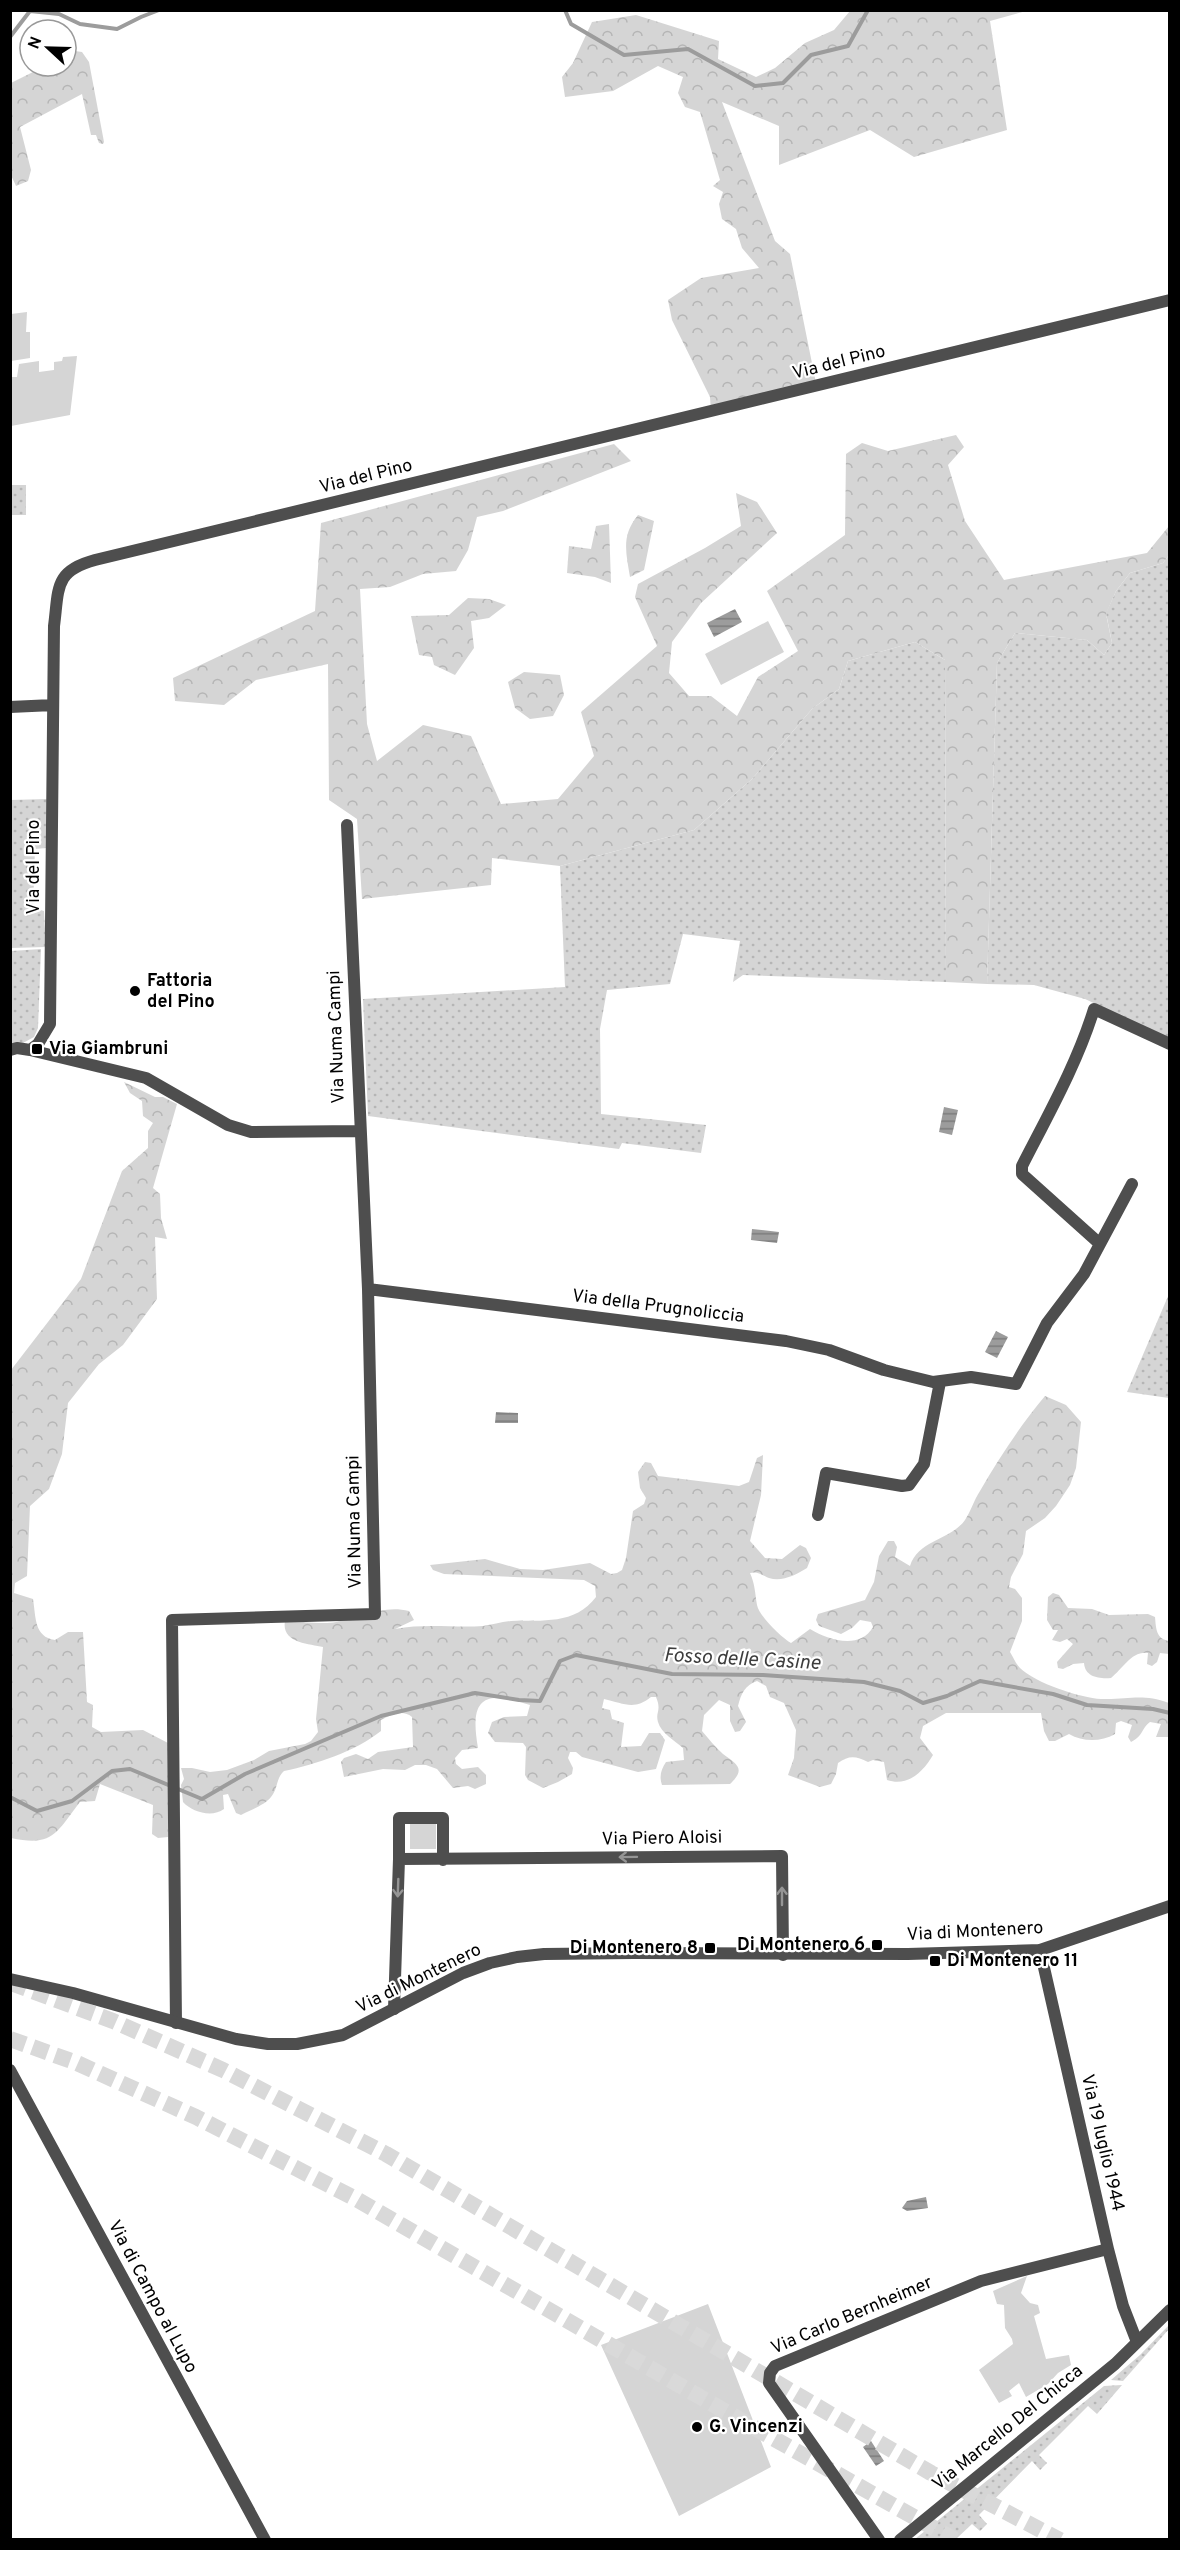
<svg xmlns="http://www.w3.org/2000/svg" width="1180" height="2550" font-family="Overpass,sans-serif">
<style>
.grass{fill:url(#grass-dots)}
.forest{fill:url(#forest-crowns)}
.garden{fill:#d5d5d5}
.water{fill:url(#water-rules)}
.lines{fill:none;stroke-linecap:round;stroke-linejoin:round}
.stream{stroke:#9c9c9c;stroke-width:4}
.trunk-tunnel{stroke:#d9d9d9;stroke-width:16;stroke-dasharray:16 8;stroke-linecap:butt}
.minor{stroke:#4e4e4e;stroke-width:12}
.tertiary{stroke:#4e4e4e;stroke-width:12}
.oneway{stroke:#959595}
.poi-dot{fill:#000;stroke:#fff;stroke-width:2}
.labels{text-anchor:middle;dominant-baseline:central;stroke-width:4.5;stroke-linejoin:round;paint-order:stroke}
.street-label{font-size:18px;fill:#000;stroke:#fff}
.poi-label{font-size:18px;font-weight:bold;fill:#000;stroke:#fff;text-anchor:start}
.water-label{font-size:20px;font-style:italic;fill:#3d3d3d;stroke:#fff}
</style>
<defs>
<pattern id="grass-dots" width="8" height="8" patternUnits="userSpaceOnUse" patternTransform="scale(1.5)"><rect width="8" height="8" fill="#d5d5d5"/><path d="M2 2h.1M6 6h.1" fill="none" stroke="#b5b5b5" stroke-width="1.8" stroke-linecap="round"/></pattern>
<pattern id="forest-crowns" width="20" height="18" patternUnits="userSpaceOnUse" patternTransform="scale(1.5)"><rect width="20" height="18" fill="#d5d5d5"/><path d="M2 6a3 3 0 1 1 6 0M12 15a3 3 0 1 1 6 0" fill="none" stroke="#b5b5b5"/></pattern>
<pattern id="water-rules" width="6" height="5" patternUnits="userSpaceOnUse" patternTransform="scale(1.5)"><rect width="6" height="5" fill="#9c9c9c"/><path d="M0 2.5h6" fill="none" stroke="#7d7d7d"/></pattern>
</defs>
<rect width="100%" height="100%" fill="#fff"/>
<!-- grass -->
<path class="grass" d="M11 485H26V515H11Z
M1169 555V1038L1085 999 1034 985 987 984 997 663 1015 633 1087 640 1104 655 1112 643 1106 613 1116 591 1130 573 1163 563Z
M915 642 945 660 946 982 743 975 733 982 740 941 683 934 670 984 607 990 600 1029 601 1114 706 1125 701 1153 622 1143 619 1149 368 1116 363 999 565 987 560 866 694 830 752 779 812 709 839 689 848 661Z
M47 799 46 848 35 849 33 908 44 911 46 947 11 948 10 800Z
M41 949 38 1028 34 1037 23 1043 11 1045V951Z
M1169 1294V1398L1127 1392Z
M1169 2325V2329L1123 2381 1111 2380 1140 2355Z
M1122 2385 1097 2414 1088 2406 1039 2455 1047 2463 1040 2470 1032 2461 979 2515 987 2524 980 2531 972 2524 956 2539H915L1104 2386Z"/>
<!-- forest -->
<path class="forest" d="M850 11H1026L990 21 1007 130 914 157 870 130 779 165V126L722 102 775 241 790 254 816 383 711 412 710 397 672 320 668 300 701 278 759 268 742 248 736 229 722 219 719 204 723 192 713 186 720 180 700 112 685 107 678 93 683 77 658 66 613 91 565 97 562 77 573 63 592 22 636 15 719 41 718 59 756 77 775 68 805 43 834 30Z
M72 45 75 46V51L82 52 89 62 104 142 103 144 99 143 96 135H91L82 94 20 127 31 170 28 181 16 186 10 173 11 83 45 66H66V48Z
M956 435 964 447 948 465 965 521 1004 580 1147 553 1169 526V555L1163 563 1130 573 1116 591 1106 614 1112 643 1104 655 1087 640 1015 633 997 663 987 984 946 982 945 660 915 642 848 661 839 689 812 709 752 779 694 830 560 866 492 858 491 885 362 899 357 819 329 800 328 664 256 680 224 705 175 701 173 678 315 611 321 523 614 444 631 461 503 511 477 517 468 550 456 571 423 574 390 587 360 589 367 724 377 761 423 725 471 736 501 804 558 799 594 756 581 712 657 646 635 597 638 584 705 548 741 526 736 493 757 502 777 533 701 603 672 642 669 673 689 696H711L737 716 758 677 798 651 767 591 845 535 846 454 862 443 888 451Z
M638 515 654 521 644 570 630 577C626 552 621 536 638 515Z
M609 524 611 583 595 577 567 573 569 546 591 549 596 526Z
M468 598 489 599 506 605 489 618 471 621 474 648 455 675 434 665 432 657 419 655 411 616 449 615Z
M524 672 560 675 564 695 553 716 530 719 515 708 508 682Z
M124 1082 155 1097H163L177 1104 153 1188 160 1194 161 1218 167 1239 155 1237 157 1299 123 1345 99 1364 68 1403 62 1454 49 1489 30 1506 27 1576 15 1583 14 1593 33 1599C36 1617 34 1637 55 1640L68 1632H83L87 1702 93 1705 92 1727 101 1732 143 1730 168 1743V1837L158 1838 152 1834 153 1805 100 1784 95 1801 80 1802C56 1833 53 1847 11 1838V1370L81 1279 122 1171 148 1148V1131L153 1123 143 1116 142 1101 130 1093Z
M1045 1396 1066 1405 1081 1422 1076 1468 1070 1485 1056 1506 1045 1518 1026 1531 1023 1554 1011 1577 1009 1587 1015 1589 1022 1598V1621L1010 1652C1013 1657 1016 1664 1020 1668 1035 1683 1081 1698 1101 1699 1129 1700 1141 1693 1169 1703V1737H1156L1161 1724 1150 1722C1141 1729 1144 1735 1131 1742L1128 1737 1132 1725 1121 1721 1116 1723 1115 1734C1101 1742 1083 1742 1069 1734L1055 1741H1049L1044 1731 1041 1713H946L923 1726 920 1738 933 1755C923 1772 908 1787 887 1780L884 1762 873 1760 868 1762C856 1756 849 1755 838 1763L836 1774 831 1784 820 1787 788 1775 794 1758 796 1730 784 1703 770 1697 766 1686 757 1681C745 1685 741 1694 738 1706L746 1722 740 1731 735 1732 730 1721V1705L719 1700 704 1715 702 1731C709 1739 715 1747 723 1754 736 1764 747 1768 730 1784L662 1785C659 1777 661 1769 666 1762L684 1760 683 1748C675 1741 661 1733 658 1722 655 1712 662 1711 656 1697H651C634 1711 623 1703 604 1699L602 1708 610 1710 612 1719 624 1723 621 1747 641 1746 649 1733H660L665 1740 656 1769 638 1772 582 1757 576 1752H570L568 1758 573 1768 572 1774 558 1782 543 1788 528 1780 525 1775 526 1747 523 1743 495 1742 488 1733 492 1722 504 1717 527 1716 530 1705C484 1690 469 1697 478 1748L462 1750 455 1758 456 1764 462 1769 478 1767 486 1775V1784L475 1789 468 1786 453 1788 437 1769 426 1765H415L405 1770 383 1769 344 1777 341 1762 344 1758 356 1754 368 1759 378 1752 413 1747 412 1717C402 1709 391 1715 381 1720V1731C354 1752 317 1764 284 1771 276 1778 278 1789 271 1797 265 1805 250 1810 241 1815L236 1813 228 1794 223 1795 224 1809C212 1818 192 1812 183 1802L181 1785 184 1779 181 1768H192L210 1772 227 1770 254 1760 269 1751 305 1744 311 1741 318 1732 316 1719 323 1647C309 1644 281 1643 285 1621 298 1621 324 1625 336 1622 361 1617 383 1605 409 1611L414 1620 395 1629C426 1623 453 1628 483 1626 492 1625 501 1622 511 1621 542 1620 575 1625 596 1597L595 1586 584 1580 444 1574 433 1570 430 1565 485 1559 520 1569 543 1570 590 1563 611 1574 617 1573 622 1570 626 1558 633 1511 644 1504 646 1498 640 1488 638 1472 645 1462 651 1463 658 1476 739 1486 749 1482 757 1458 763 1455 761 1495 750 1541 765 1558 782 1559 800 1545 806 1548 811 1558 807 1568C796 1575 782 1582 769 1578 761 1575 758 1571 750 1573 755 1584 755 1593 757 1605 759 1616 782 1638 791 1643L810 1629C828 1640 860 1650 873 1627L871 1622 860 1620 852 1628 841 1634 819 1626 816 1620 818 1614 865 1600 874 1582 879 1556 888 1541H894L897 1547 895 1557 910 1566C918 1540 951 1540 965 1520 971 1511 974 1500 980 1491 999 1458 1020 1426 1045 1396Z
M1053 1593 1059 1595 1068 1608 1092 1609 1109 1615 1148 1614 1155 1617C1156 1628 1156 1639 1169 1641V1654L1160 1653 1157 1662 1152 1666 1147 1664 1148 1653C1131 1651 1123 1669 1111 1678 1099 1679 1085 1677 1084 1663L1073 1664 1063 1669 1058 1668 1057 1662 1073 1644 1067 1639 1060 1642 1052 1640 1058 1630H1053L1047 1620 1048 1597Z"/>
<!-- garden -->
<path class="garden" d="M27 312 26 332H30V358L11 361V314Z
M77 356 70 415 11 426V364V377H17L19 364 39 361V372L54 370V362L62 361 63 357Z
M768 621 784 652 721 685 705 654Z
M436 1822V1849H410V1823Z
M1027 2276 1021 2293 1030 2303 1038 2305 1040 2313 1034 2316 1046 2359 1069 2355 1071 2365 1058 2373 1048 2384 1026 2397 1019 2383 1009 2391 1012 2396 999 2403 979 2370 1013 2344 1012 2339 1005 2328 1004 2305 997 2304 993 2291Z
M708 2304 771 2467 679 2516 601 2345Z"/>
<!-- water -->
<path class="water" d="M735 609 742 622 714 637 707 623Z
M944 1107 958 1110 952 1135 939 1132Z
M752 1229 779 1232 777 1243 751 1240Z
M996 1331 1008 1337 997 1358 985 1352Z
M496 1412 518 1413V1423H495Z
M926 2197 928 2208 907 2211 902 2208 907 2201Z
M871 2441 884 2461 876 2466 863 2447Z"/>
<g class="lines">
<!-- stream -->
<path class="stream" d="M179 10H188
M565 10 571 24 624 55 688 49 755 86 783 83 811 55 848 46 868 10
M10 37 30 11 59 14 80 24 117 29 141 17 159 10
M10 1797 37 1811 72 1801 112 1771 130 1769 202 1799 245 1774 381 1716 475 1693 519 1700 540 1701 560 1661 576 1655 672 1674 763 1675 864 1682 900 1691 923 1703 947 1696 980 1681 1053 1694 1087 1705 1153 1709 1170 1713"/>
<!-- trunk-tunnel -->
<path class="trunk-tunnel" d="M11 1983 113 2021 223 2070 386 2154 931 2473 1060 2540
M10 2039 77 2063 196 2117 356 2199 721 2409 955 2540"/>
<!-- minor -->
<path class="minor" d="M10 707 53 705
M10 1050 17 1048 30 1050 38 1044 50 1024 54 626C59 588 54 571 95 560L1170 300
M30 1050 146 1078 228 1125 251 1132 359 1131
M1100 1244 1132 1184
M368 1289 786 1341 829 1350 884 1370 933 1382 971 1377 1016 1384 1047 1323 1084 1274 1100 1244 1022 1174V1166C1048 1115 1077 1064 1094 1009L1170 1044
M818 1515 826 1473 902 1486 909 1485 924 1464 940 1382
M399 1859V1818H443V1860
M1040 1950 1108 2249 1123 2306 1137 2342
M394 2009 399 1859 782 1856 783 1955
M176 2023 172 1620 375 1614 368 1289 347 825
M10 2070 265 2540
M879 2540 769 2383 770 2373 775 2366 981 2281 1108 2249
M900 2540 1115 2364 1170 2310"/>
<!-- tertiary -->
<path class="tertiary" d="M10 1979 73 1993 236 2039 268 2044H297L343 2035 463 1973 490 1963 517 1957 544 1954 633 1953 908 1954 1040 1950 1170 1906"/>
</g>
<!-- one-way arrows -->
<defs><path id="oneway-shaft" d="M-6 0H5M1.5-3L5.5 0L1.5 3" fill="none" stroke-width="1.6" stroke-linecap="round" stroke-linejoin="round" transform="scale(1.5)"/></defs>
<g class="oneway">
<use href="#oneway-shaft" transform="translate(628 1857) rotate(179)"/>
<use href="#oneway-shaft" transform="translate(398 1888) rotate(92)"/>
<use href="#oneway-shaft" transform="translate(782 1896) rotate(-90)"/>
</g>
<!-- markers -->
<g class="poi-dot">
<circle cx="135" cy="991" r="6"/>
<rect x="31" y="1043" width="12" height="12" rx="3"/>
<rect x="871" y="1939" width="12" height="12" rx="3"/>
<rect x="704" y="1942" width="12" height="12" rx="3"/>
<rect x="929" y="1955" width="12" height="12" rx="3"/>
<circle cx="697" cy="2427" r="6"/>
</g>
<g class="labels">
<!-- street labels -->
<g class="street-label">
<text transform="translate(839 363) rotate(-14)">Via del Pino</text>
<text transform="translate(366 477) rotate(-14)">Via del Pino</text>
<text transform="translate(34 867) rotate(-90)">Via del Pino</text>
<text transform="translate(337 1037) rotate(-92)">Via Numa Campi</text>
<text transform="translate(658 1307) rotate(7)">Via della Prugnoliccia</text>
<text transform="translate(355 1522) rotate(-91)">Via Numa Campi</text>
<text transform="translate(662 1839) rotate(-1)">Via Piero Aloisi</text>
<text transform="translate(975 1932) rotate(-3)">Via di Montenero</text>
<text transform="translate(419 1979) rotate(-26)">Via di Montenero</text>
<text transform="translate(1102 2143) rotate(77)">Via 19 luglio 1944</text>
<text transform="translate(152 2297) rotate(62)">Via di Campo al Lupo</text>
<text transform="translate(852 2316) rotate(-23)">Via Carlo Bernheimer</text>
<text transform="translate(1008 2428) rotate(-39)">Via Marcello Del Chicca</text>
</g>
<!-- poi labels -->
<g class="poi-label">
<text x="147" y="981">Fattoria<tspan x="147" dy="21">del Pino</tspan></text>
<text x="49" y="1049">Via Giambruni</text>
<text x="865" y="1945" text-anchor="end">Di Montenero 6</text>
<text x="698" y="1948" text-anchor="end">Di Montenero 8</text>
<text x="947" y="1961">Di Montenero 11</text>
<text x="709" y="2427">G. Vincenzi</text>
</g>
<!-- water labels -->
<g class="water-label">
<text transform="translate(742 1660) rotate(3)">Fosso delle Casine</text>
</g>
</g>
<!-- border -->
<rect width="1180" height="2550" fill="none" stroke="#000000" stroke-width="24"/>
<!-- north arrow -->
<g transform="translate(48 48) rotate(292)"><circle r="28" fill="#ffffff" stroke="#999999" stroke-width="1.5"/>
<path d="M0-4.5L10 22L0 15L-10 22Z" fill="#000000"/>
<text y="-9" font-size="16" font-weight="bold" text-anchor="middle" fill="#000000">N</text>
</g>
</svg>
